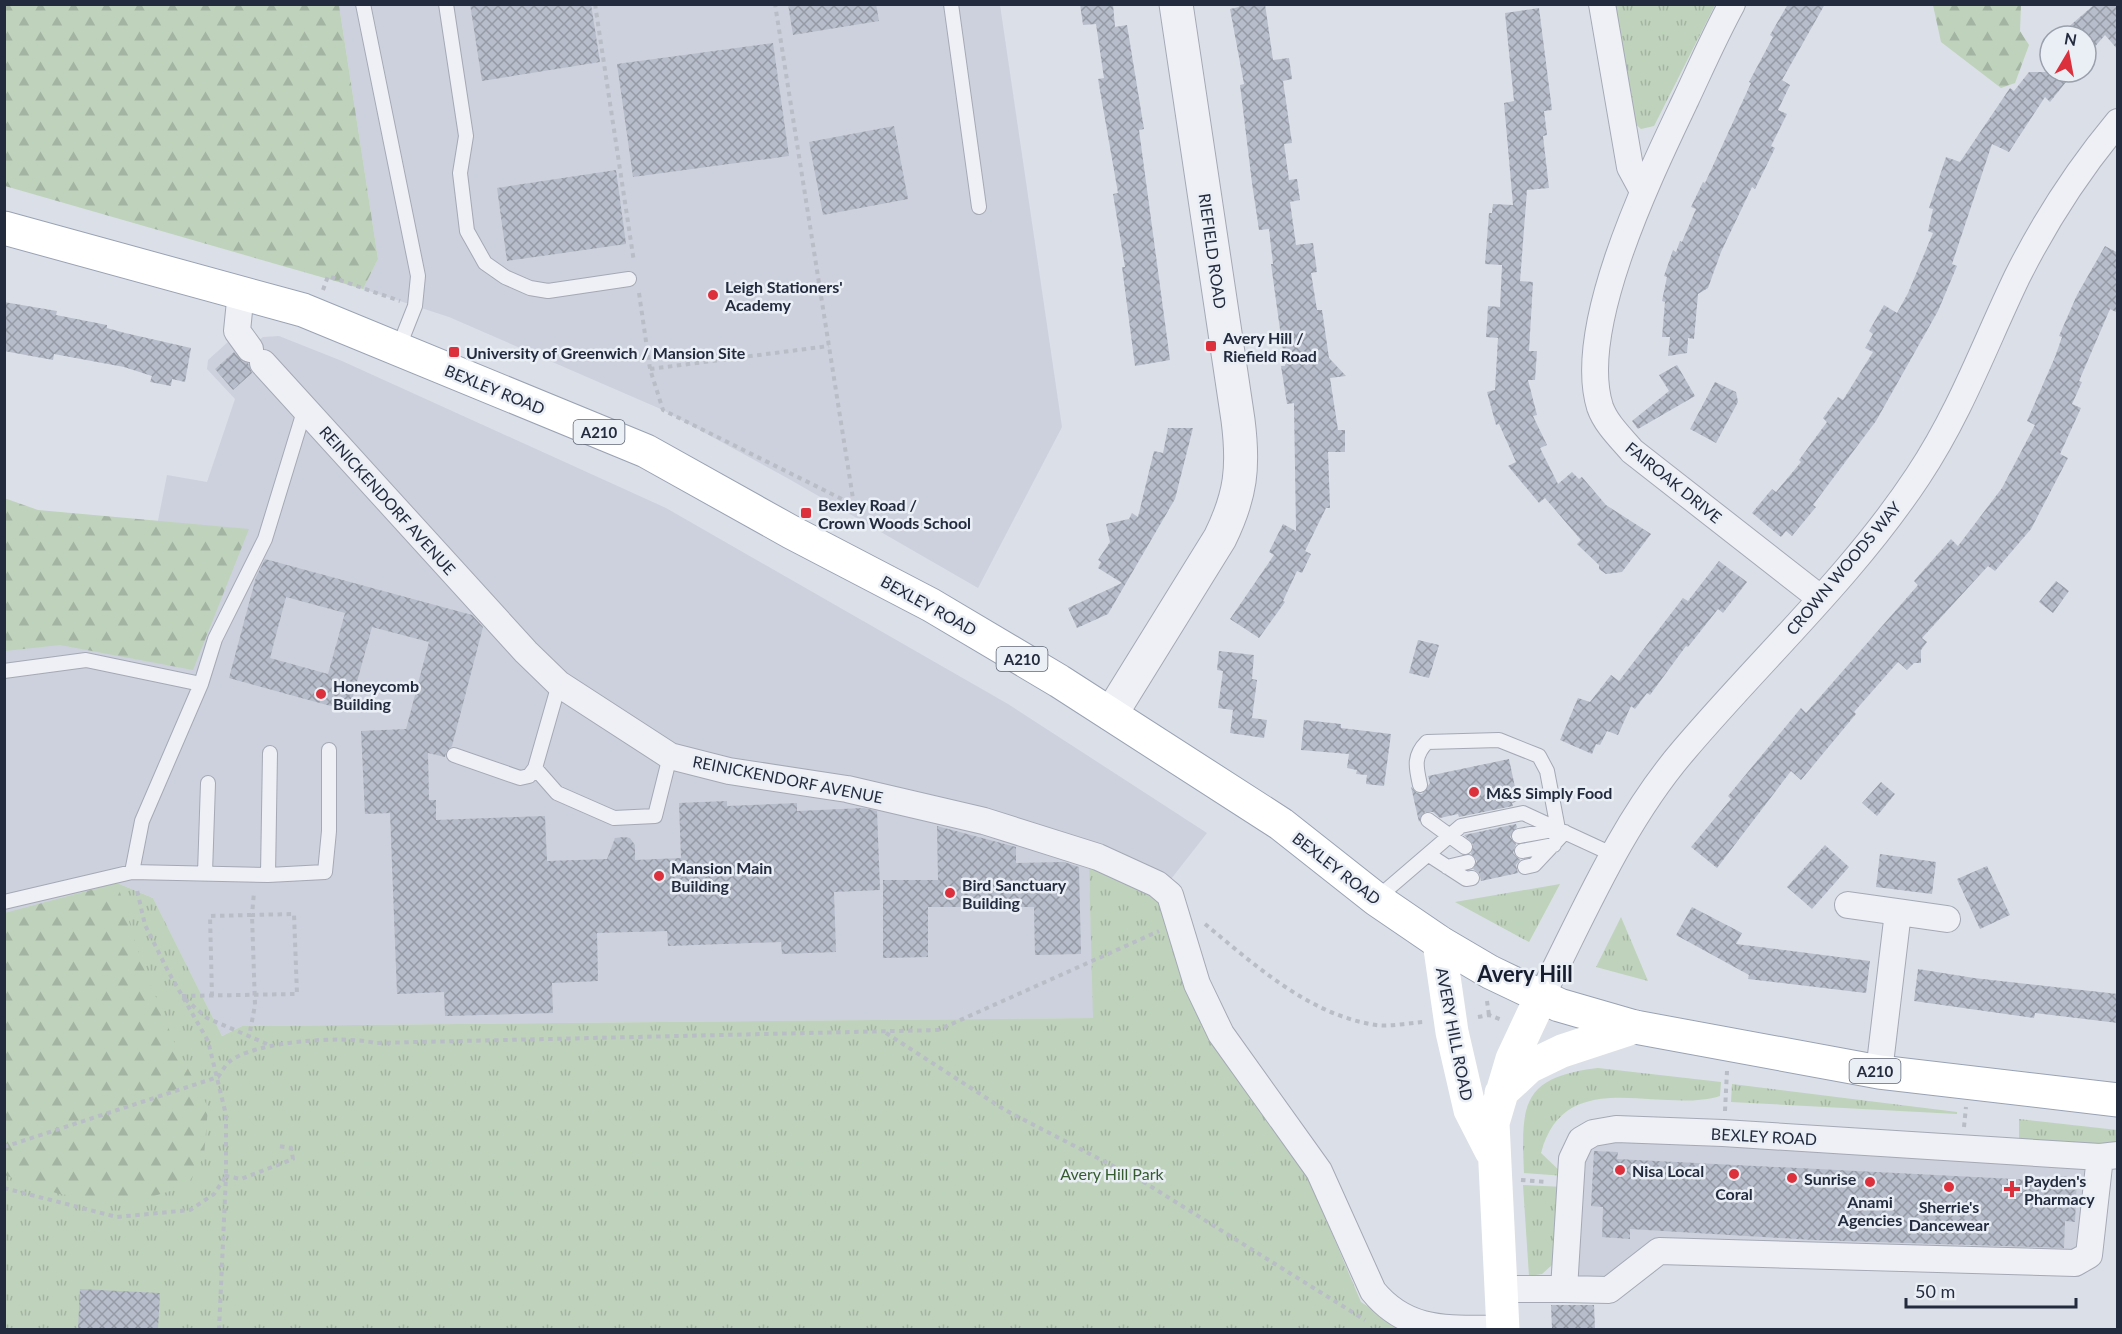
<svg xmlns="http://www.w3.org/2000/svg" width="2122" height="1334" font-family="Lato,sans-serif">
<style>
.built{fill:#cdd1dd}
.grass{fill:url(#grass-tufts)}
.forest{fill:url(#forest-firs)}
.building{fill:url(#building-cross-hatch);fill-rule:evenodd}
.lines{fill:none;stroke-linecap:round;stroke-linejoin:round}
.service-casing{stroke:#a4a9b5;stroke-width:16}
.minor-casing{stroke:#a4a9b5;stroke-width:28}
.tertiary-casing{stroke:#a4a9b5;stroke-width:35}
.primary-casing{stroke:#99a2b4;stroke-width:35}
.path{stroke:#b9bdc6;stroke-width:4;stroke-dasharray:4.5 4.5;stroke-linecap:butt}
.service{stroke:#eef0f5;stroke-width:14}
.minor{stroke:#eef0f5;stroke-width:26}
.tertiary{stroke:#eef0f5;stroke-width:33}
.secondary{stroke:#fff;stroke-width:33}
.primary{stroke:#fff;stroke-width:33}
.poi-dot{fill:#dc303c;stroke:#eaeef5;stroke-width:2}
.labels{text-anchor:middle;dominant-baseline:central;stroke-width:5;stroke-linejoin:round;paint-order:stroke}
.shield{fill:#eaeef5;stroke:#5f6676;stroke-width:1.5}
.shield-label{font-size:15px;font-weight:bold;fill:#232b3f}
.street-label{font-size:16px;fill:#232b3f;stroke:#eaeef5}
.poi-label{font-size:16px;font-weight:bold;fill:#232b3f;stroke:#eaeef5;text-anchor:start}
.park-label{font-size:16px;fill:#345c2f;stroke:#eaeef5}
.district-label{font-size:22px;font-weight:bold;fill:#161d2f;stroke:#eaeef5}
</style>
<defs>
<pattern id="grass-tufts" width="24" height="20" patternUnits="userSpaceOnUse" patternTransform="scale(1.5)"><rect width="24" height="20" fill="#bfd2bb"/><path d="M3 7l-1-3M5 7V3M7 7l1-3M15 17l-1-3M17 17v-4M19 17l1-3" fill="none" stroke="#a4b4a2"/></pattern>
<pattern id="forest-firs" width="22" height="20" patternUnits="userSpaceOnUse" patternTransform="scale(1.5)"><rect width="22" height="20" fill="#bfd2bb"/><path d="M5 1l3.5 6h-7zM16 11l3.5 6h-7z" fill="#a4b4a2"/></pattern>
<pattern id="building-cross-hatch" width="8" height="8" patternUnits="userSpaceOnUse" patternTransform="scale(1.5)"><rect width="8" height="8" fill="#b8bdcb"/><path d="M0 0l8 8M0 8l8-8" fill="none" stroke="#959aa6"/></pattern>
</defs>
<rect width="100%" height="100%" fill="#dbdfe7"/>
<!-- built -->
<path class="built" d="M339 5H1000L1062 427 978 588 789 479 663 410 449 317 363 289 378 259Z
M279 336 342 361 666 508 1008 704 1207 833 1157 897 1089 866 1094 1018 242 1026 222 1036 153 898 117 883 5 913V526L151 556 167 475 207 482 235 399 207 369 208 360 228 342 241 356 263 337Z
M1581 1140 2100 1157 2085 1274 1660 1246 1609 1290 1564 1289Z"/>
<!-- grass -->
<path class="grass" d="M1608 5H1715L1654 126 1641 129 1631 120Z
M1089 866 1157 897 1306 1172 1361 1302 1403 1329 5 1330V913L117 883 153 898 222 1036 242 1026 1093 1018Z
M1560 884 1529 942 1455 902Z
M1621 917 1648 981 1596 967Z
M1598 1068 1721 1082 1720 1096C1660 1115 1565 1063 1541 1153L1565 1176 1524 1173C1521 1105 1521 1077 1598 1068Z
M1732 1084 1957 1112V1114L1731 1102Z
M2019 1119 2117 1130V1144L2019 1141Z
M1523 1185 1563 1187 1553 1264 1542 1274 1529 1276Z"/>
<!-- forest -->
<path class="forest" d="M4 5H339L378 259 363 289 5 186Z
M1933 5H2021L2020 31 2029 45 2015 83 2001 88 1941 42Z
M4 498 38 510 249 529 193 670 60 645 5 651Z
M117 883 142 963 175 1044 208 1107 204 1156 187 1186 131 1203 59 1194 4 1175 5 913Z"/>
<!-- building -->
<path class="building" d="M470 4H591L600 62 482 81Z
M788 4H876L879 21 793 35Z
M1080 4H1113L1115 27 1127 25 1144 129 1139 130 1170 360 1135 366 1122 267H1125L1113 194 1118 193 1098 79 1104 78 1096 24 1083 25Z
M1238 4H1265L1273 60 1289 58 1292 79 1283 81 1292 143 1284 144 1289 180 1297 179 1300 200 1290 202 1296 245 1313 243 1317 272 1311 273 1317 310H1322L1329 358 1346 376 1330 378 1338 430H1345V452H1328L1330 508H1326L1305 551 1311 554 1302 573 1297 571 1283 601 1285 602 1259 638 1230 619 1274 555 1269 552 1283 524 1296 531 1294 403 1287 404 1281 366H1285L1271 264H1273L1269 229 1259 230 1252 183 1240 85 1244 84 1230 9 1239 7Z
M1788 4H1825L1782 80 1790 85 1778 110 1787 114 1771 146 1775 148 1755 189 1752 187 1721 252 1708 288 1698 294 1694 339 1688 338 1687 353 1668 356 1670 337H1662L1665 302 1662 301 1667 277 1664 276 1673 250 1676 252 1680 241 1682 242 1696 209 1691 207 1703 182 1705 183 1751 83 1749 82 1773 37 1770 35Z
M2095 4H2118V50L2105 35 2086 57V36H2058Z
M1539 8 1552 110 1544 111 1547 135 1543 136 1549 188 1527 190 1520 281 1533 282 1529 351H1537L1535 380H1528L1537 415 1533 416 1547 445 1540 448 1558 484 1572 472 1579 479 1582 477 1606 505 1651 534 1622 572 1606 574 1599 569V565L1577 544 1581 540 1545 498 1539 503 1508 466 1516 462 1499 424 1496 425 1487 392 1495 390 1498 338 1486 337 1488 306 1500 307 1502 265 1485 264 1489 213H1492L1493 204 1513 205 1504 103 1514 101 1505 13Z
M773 43 789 156 633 177 617 64Z
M2029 72H2074L2050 102 2045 97 2009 152 1992 144 1952 264 1957 266 1938 311 1876 421 1813 505 1816 507 1792 536 1786 531 1781 537 1752 513 1772 489 1776 492 1801 462 1799 460 1827 422 1823 418 1838 397 1843 400 1873 352 1865 348 1873 334 1869 331 1884 305 1897 313 1908 293 1933 233 1928 231 1933 209 1929 208 1946 157 1960 162 2010 88 2014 91Z
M894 126 908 199 823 215 809 142Z
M616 170 626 244 507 261 497 188Z
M2105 246 2118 253V313L2110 309 2079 381 2082 382 2072 404 2081 408 2060 454 2068 458 2031 529 1995 571 1988 566 1922 638 1927 642 1921 650V663H1914L1907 670 1898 662 1854 712 1856 714 1801 780 1791 771 1717 868 1691 847 1731 799 1728 796 1801 708 1806 713 1918 585 1914 581 1951 539 1958 546 2002 488 2035 425 2027 421 2055 357 2062 337 2059 336 2077 295Z
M4 302 57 311 56 315 107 325V328L125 333 191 348 185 382 172 379 171 386 150 382 152 376 124 367 54 354 53 360 4 351Z
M234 352 243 362 248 363 252 373 233 390 215 369Z
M1677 365 1695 396 1638 429 1632 421 1669 391 1659 375Z
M1715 382 1736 392 1738 402 1716 443 1690 429Z
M1168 428H1193L1175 499 1108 614 1077 628 1068 608 1122 583 1098 568 1101 562 1098 560 1110 542 1106 524 1129 519 1132 513 1138 517 1154 451 1163 453Z
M265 559 472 615 483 627 452 746 446 752 445 757 428 753 429 800H436V820L545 816 547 861 607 859 615 838 624 837 630 838 635 845V860L681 858 679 803 727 801V806L797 803V811L864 808 877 811 880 890 834 892 836 952 782 954 781 942 668 946 667 931 597 933 598 981 552 983 553 1013 445 1016 444 992 397 994 390 813 365 814 361 731 406 729 429 642 372 627 349 711 229 678 256 577ZM286 597 345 613 328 674 270 658Z
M1719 561 1747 582 1723 613 1718 609 1688 647 1686 646 1650 695 1647 693 1635 709 1631 706 1618 735 1607 731 1600 745 1596 744 1592 754 1560 740 1578 698 1590 702 1611 675 1619 681 1683 598 1688 601Z
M2056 581 2069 591 2053 613 2039 602Z
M1418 640 1439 645 1429 678 1409 673Z
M1219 651 1254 655 1252 679 1257 680 1252 718 1267 720 1264 738 1230 733 1233 710 1218 708 1223 671 1217 670Z
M1304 720 1341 724V728L1391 734 1384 786 1366 784 1367 775 1356 774 1357 770 1347 768 1349 754 1301 750Z
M1509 759 1518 801 1512 803 1513 806 1459 817 1458 814 1440 818 1433 812H1425L1419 822 1411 787 1417 793 1422 794 1430 783 1428 776Z
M1881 782 1895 794 1877 816 1862 803Z
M1516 824 1517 827 1510 837 1516 844 1513 853 1520 860 1516 865 1518 873 1481 881 1479 873 1473 869 1477 861 1471 854 1473 844 1464 835Z
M937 826 1016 847V863L1064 862 1079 867 1081 954 1035 955 1034 907H928V957L883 958V880H938Z
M1825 845 1849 867 1812 909 1787 887Z
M1880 854 1936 862 1932 894 1876 887Z
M1987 866 2010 915 1980 929 1957 879Z
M1692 907 1742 933 1736 944 1870 961 1866 993 1748 979 1749 975 1676 935Z
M1918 969 1974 978 2118 994V1023L2035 1013 2034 1018 1914 1001Z
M1594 1151 1618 1152 1617 1159 2053 1181V1176L2077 1177 2075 1222 2065 1221 2064 1248 1814 1240 1630 1229V1239L1602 1237 1603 1207 1591 1206Z
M80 1289 160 1293 158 1329H78Z
M1551 1305H1594L1595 1329H1552Z"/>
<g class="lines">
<defs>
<path id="service" d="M363 4 418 276 415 306 398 349
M446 4 466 136 460 173 467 231 485 263 505 277 530 288 548 291 629 279
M951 4 979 207
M4 671 86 660 201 684 215 639 265 539 305 408
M454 755 520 778 529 776 535 768 559 684
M535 768 557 793 614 818 655 816 670 756
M1420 785C1416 767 1413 756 1427 742L1499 740 1539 756 1547 771 1558 829 1519 836
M1428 820 1465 847
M1522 851 1554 845
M1429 855 1466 879 1472 878
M1447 867 1468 862
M1525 867 1534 865 1565 832
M132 872 142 821 201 684
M205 873 208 783
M268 875 270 753
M1376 899 1461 826 1523 813 1614 855
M4 902 132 872 268 875 325 872 329 831V750"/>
<path id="minor" d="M1602 4 1630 167 1643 191
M1732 4C1715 35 1701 67 1686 99 1651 173 1575 327 1600 407 1606 424 1621 438 1632 451L1820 598
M241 291 237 331 250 349
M263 363 526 652 559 684 670 756 729 771 847 789 984 821 1098 857 1157 884 1170 895 1197 984 1221 1034 1319 1171 1373 1291C1408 1334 1450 1328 1503 1329
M1848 905 1898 912 1879 1072
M1898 912 1947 919
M1541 997C1584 913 1622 822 1684 750 1761 659 1852 576 1918 476 1961 411 1984 346 2017 277 2045 221 2078 170 2118 122
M1502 1289H1564L1572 1159 1581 1140 1593 1133 1616 1129 1723 1133 2100 1157 2118 1155
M1564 1289 1609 1290 1659 1251 2075 1263 2089 1255 2100 1157"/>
<path id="tertiary" d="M1111 714 1220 538C1241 495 1244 467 1238 420L1176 4"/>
<path id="primary" d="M4 228 303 310 646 451 791 532 931 605 1059 681 1281 824 1376 899 1439 942 1490 972 1559 1005 1635 1027 1879 1072 2118 1100"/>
</defs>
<!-- service casing -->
<use href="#service" class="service-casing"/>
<!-- minor casing -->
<use href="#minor" class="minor-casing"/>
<!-- tertiary casing -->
<use href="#tertiary" class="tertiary-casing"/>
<!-- primary casing -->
<use href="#primary" class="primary-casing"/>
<!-- path -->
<path class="path" d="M595 4 634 262
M323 290 328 276 400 301
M639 293 650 369 663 410 854 505 775 4
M650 369 829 346
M1205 924C1255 965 1309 1015 1376 1025 1390 1027 1408 1023 1423 1022
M182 996 297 994 294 914 252 915 254 892
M212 996 210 916 252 915 255 1005 249 1037
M185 999 207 1018 267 1044
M1487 1001 1489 1015
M1478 1017 1489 1015 1502 1020
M886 1033 1005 1110 1142 1181 1365 1320
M1725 1111 1727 1071
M1964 1127 1966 1107
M4 1147 218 1077C222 1072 225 1065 229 1062 254 1041 345 1035 375 1043L938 1030 1159 931
M1521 1180 1547 1182
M4 1188 117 1217 190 1210 214 1194 226 1176V1115L208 1041 168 971 145 925 137 890
M219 1330 226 1176 241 1179 293 1159 291 1148 279 1146"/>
<!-- service -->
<use href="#service" class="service"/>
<!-- minor -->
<use href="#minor" class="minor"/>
<!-- tertiary -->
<use href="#tertiary" class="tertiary"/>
<!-- secondary -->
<path class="secondary" d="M1439 942 1452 1032 1470 1110 1491 1151
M1501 1093 1529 1067 1562 1051 1635 1027
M1503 1330 1493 1123 1512 1059 1541 997"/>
<!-- primary -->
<use href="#primary" class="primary"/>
</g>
<!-- markers -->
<g class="poi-dot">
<circle cx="713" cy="295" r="6"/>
<rect x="1205" y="340" width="12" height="12" rx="3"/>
<rect x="448" y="346" width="12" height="12" rx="3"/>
<rect x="800" y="507" width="12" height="12" rx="3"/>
<circle cx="321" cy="694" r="6"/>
<circle cx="1474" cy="792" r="6"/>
<circle cx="659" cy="876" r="6"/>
<circle cx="950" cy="893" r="6"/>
<circle cx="1620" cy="1170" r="6"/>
<circle cx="1734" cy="1174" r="6"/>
<circle cx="1792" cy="1178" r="6"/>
<circle cx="1870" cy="1182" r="6"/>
<circle cx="1949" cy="1187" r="6"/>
<path d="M2009 1180h6v6h6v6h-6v6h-6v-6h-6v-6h6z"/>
</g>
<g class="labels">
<!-- shield labels -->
<g class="shield">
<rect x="573.5" y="420" width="51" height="24" rx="4.5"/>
<rect x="996.5" y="647" width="51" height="24" rx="4.5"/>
<rect x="1849.5" y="1059" width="51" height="24" rx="4.5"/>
</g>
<g class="shield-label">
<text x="599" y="432">A210</text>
<text x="1022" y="659">A210</text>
<text x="1875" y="1071">A210</text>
</g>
<!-- street labels -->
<g class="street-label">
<text transform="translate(1213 251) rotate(82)">RIEFIELD ROAD</text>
<text transform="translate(495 389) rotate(22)">BEXLEY ROAD</text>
<text transform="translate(1674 482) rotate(39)">FAIROAK DRIVE</text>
<text transform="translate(388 500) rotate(48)">REINICKENDORF AVENUE</text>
<text transform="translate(1843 568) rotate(-50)">CROWN WOODS WAY</text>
<text transform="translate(929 605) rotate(29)">BEXLEY ROAD</text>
<text transform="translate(788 779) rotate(11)">REINICKENDORF AVENUE</text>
<text transform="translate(1337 868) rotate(38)">BEXLEY ROAD</text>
<text transform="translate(1455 1034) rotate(79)">AVERY HILL ROAD</text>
<text transform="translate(1764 1136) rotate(3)">BEXLEY ROAD</text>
</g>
<!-- poi labels -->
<g class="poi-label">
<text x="725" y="286">Leigh Stationers'<tspan x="725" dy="18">Academy</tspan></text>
<text x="1223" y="337">Avery Hill /<tspan x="1223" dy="18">Riefield Road</tspan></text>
<text x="466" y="352">University of Greenwich / Mansion Site</text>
<text x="818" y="504">Bexley Road /<tspan x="818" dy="18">Crown Woods School</tspan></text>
<text x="333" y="685">Honeycomb<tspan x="333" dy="18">Building</tspan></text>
<text x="1486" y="792">M&amp;S Simply Food</text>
<text x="671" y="867">Mansion Main<tspan x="671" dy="18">Building</tspan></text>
<text x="962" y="884">Bird Sanctuary<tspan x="962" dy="18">Building</tspan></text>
<text x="1632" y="1170">Nisa Local</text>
<text x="1804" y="1178">Sunrise</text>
<text x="2024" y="1180">Payden's<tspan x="2024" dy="18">Pharmacy</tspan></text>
<text x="1734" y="1193" text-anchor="middle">Coral</text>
<text x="1870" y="1201" text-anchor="middle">Anami<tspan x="1870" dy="18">Agencies</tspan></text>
<text x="1949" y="1206" text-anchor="middle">Sherrie's<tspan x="1949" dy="18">Dancewear</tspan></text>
</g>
<!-- park labels -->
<g class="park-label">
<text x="1112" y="1173">Avery Hill Park</text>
</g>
<!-- district labels -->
<g class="district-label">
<text x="1525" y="973">Avery Hill</text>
</g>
</g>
<!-- border -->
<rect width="2122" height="1334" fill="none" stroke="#232b3f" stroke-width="12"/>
<!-- north arrow -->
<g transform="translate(2068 54) rotate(10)"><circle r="28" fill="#eaeef5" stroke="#9aa0ac" stroke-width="1.5"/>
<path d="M0-4.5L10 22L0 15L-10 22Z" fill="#dc303c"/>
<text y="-9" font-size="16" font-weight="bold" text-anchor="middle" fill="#232b3f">N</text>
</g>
<!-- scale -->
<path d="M1906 1298v9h170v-9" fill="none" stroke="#232b3f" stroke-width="3"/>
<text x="1915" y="1298" font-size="18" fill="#232b3f" stroke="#eaeef5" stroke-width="4.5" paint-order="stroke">50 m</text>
</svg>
